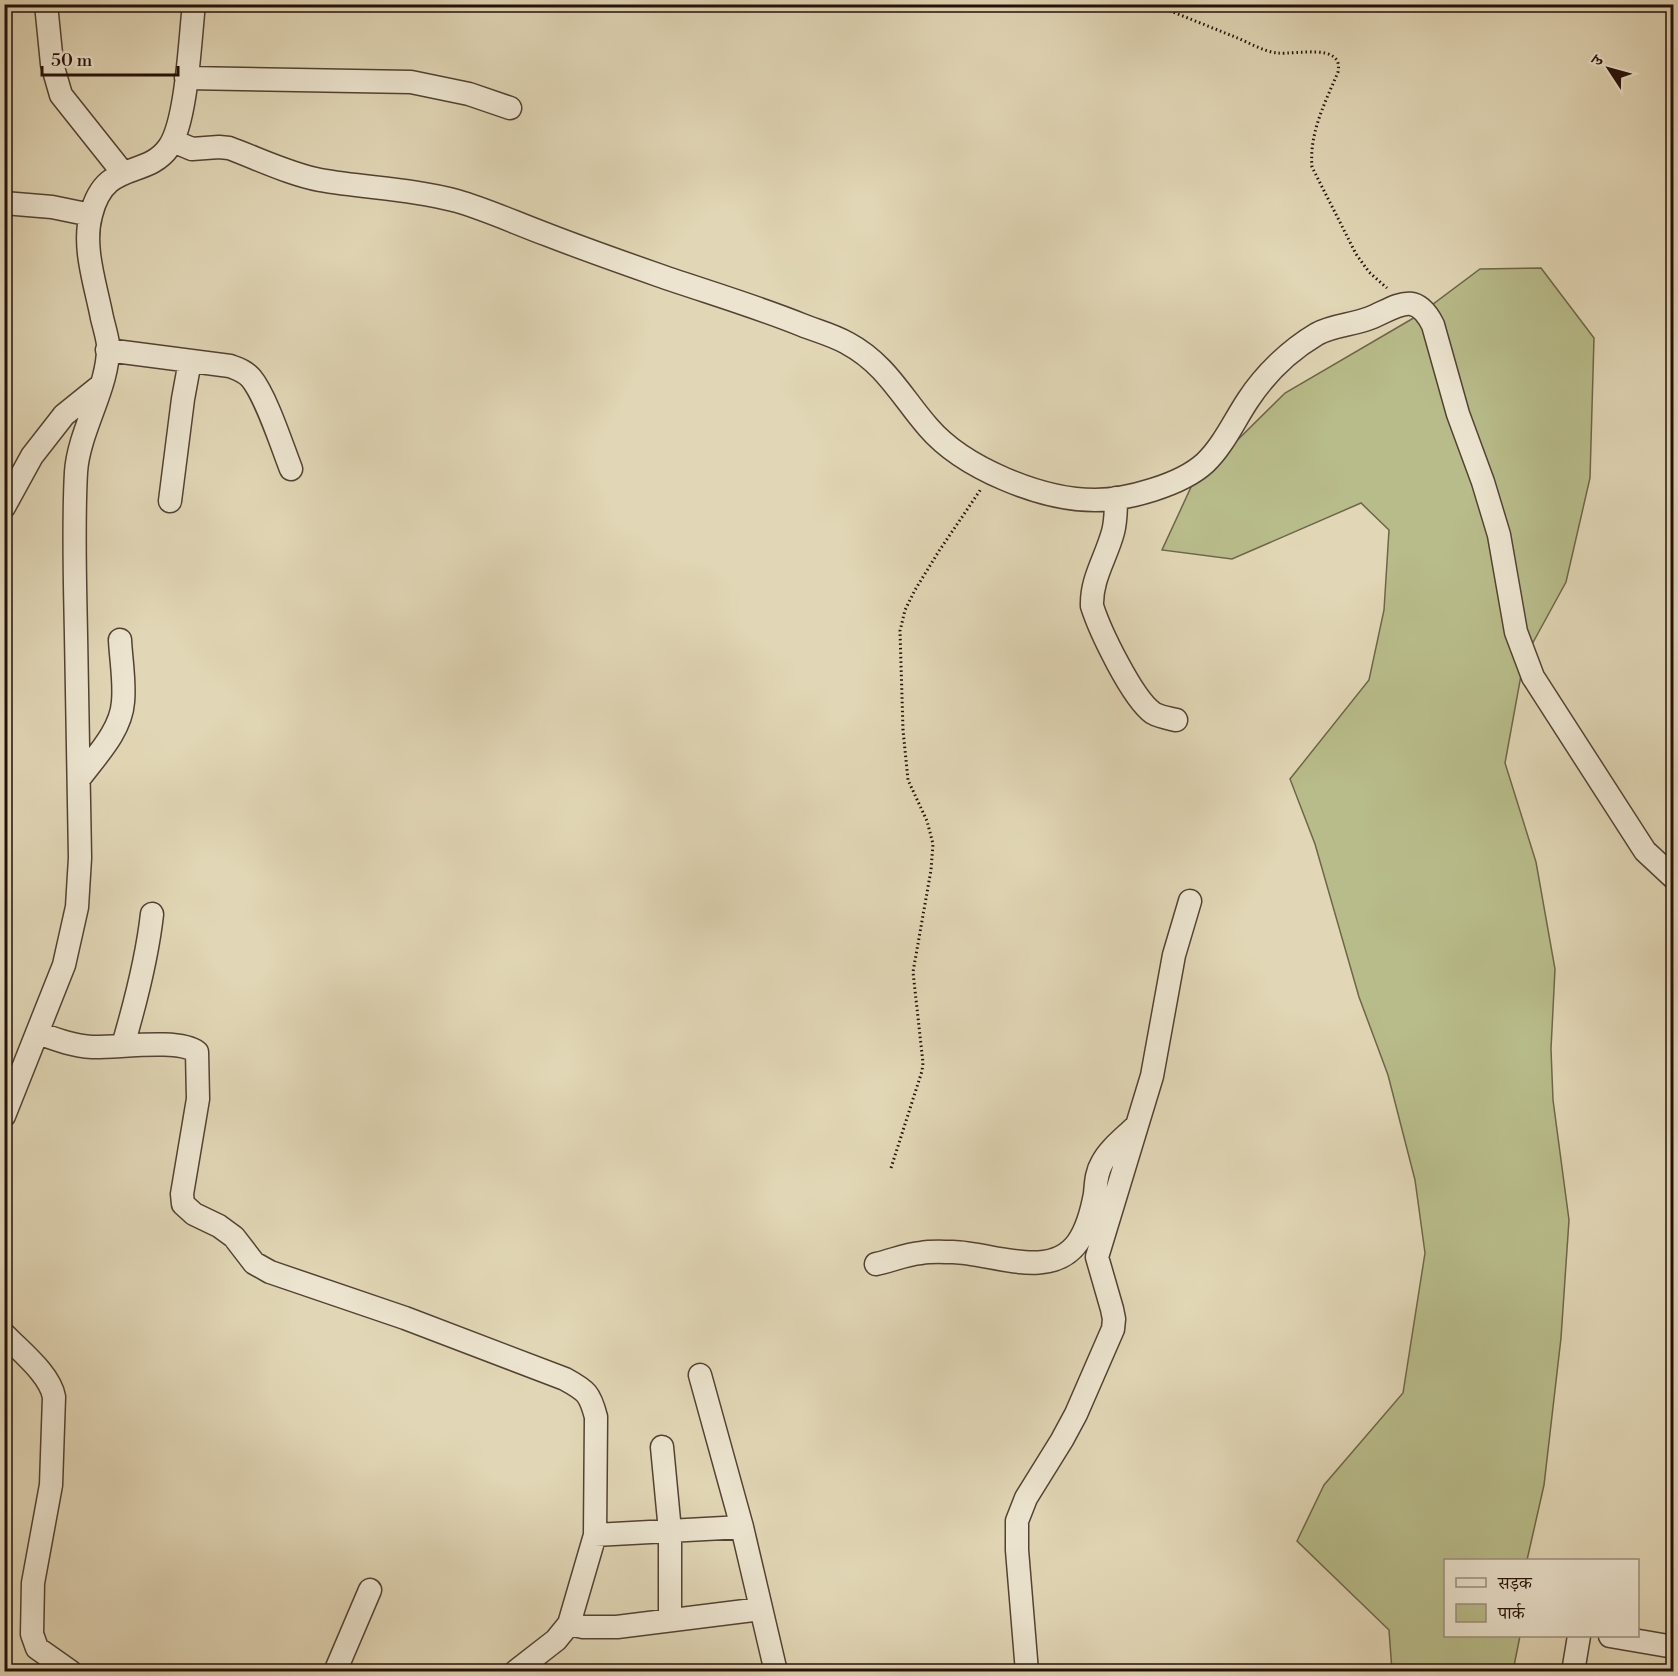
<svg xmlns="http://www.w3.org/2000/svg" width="1678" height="1676" font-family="'Libre Bodoni','Noto Serif Devanagari',serif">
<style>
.green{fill:#b8bc8a;stroke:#6e6649;stroke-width:1.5}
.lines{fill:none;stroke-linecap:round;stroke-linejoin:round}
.minor-casing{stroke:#534233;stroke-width:25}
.path{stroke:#241008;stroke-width:3;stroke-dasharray:1.5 3;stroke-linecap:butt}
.minor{stroke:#ece4cf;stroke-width:22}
</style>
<rect width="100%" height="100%" fill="#e1d6b5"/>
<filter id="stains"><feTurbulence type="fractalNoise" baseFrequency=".00333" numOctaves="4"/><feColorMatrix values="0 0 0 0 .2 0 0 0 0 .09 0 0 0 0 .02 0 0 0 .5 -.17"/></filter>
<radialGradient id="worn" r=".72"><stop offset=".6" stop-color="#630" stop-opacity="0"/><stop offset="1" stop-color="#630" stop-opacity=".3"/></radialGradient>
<!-- green -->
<path class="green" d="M1541 268 1594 338 1590 478 1566 582 1524 659 1505 763 1536 862 1555 969 1551 1049 1553 1100 1569 1220 1561 1338 1544 1485 1527 1560H1446V1636H1520L1513 1671H1392L1389 1630 1297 1541 1324 1485 1403 1393 1425 1253 1415 1180 1388 1075 1359 997 1315 844 1290 779 1369 680 1384 610 1389 530 1361 503 1232 559 1162 550 1192 485 1285 393 1417 316 1480 269Z"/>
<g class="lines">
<defs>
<path id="minor" d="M46 4 52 64 61 95 123 173
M186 78 411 82 469 94 510 108
M173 141 192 149 219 147 229 148C259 159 289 174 320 180 366 188 413 189 457 201 488 210 518 224 548 235 584 249 621 262 658 275 707 292 755 306 802 325 817 331 833 335 847 343 886 364 901 396 928 427 963 468 1041 500 1095 500 1127 500 1181 485 1205 463 1223 446 1234 421 1248 400 1265 374 1290 350 1317 334 1333 325 1353 325 1370 318 1397 307 1415 289 1433 325L1458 414 1483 482 1499 535 1516 632 1533 677 1645 851 1674 878
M4 203 52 207 91 215
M107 350 230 366C238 369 245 371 251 378 266 396 282 446 291 469
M1116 498C1116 510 1116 521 1113 532 1106 558 1091 579 1092 606 1100 631 1132 698 1153 713 1160 717 1168 718 1176 720
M170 501 183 399 190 361
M4 507 32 456 64 415 100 386
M79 779C96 756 121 731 123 702 125 682 121 660 120 640
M38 1033C55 1039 73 1046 92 1047 117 1048 178 1038 197 1052L198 1099 182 1194 183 1204 194 1214 219 1226 234 1237 254 1263 270 1272 405 1318 565 1379C587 1391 590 1394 596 1417L595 1535 569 1624 556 1640 515 1672
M123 1045C136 1001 147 959 152 914
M4 1116 64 965 77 907 80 858C79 784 78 710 76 635 75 581 73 526 76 472 79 429 110 386 108 344 107 336 104 326 102 318 96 286 82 247 91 215 105 158 146 180 169 147 187 121 190 38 194 4
M876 1264C891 1261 906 1254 921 1253 931 1251 943 1252 953 1252 992 1253 1051 1281 1078 1242 1087 1229 1092 1210 1095 1194 1096 1184 1096 1173 1102 1163 1109 1149 1124 1138 1136 1126
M4 1334C20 1351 50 1374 54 1397L51 1485 33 1583 32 1634 37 1648 71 1672
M700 1375 742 1527 776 1672
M662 1447 670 1531V1620
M595 1535 742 1527
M569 1624 583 1627H617L761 1609
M1610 1636 1674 1647
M335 1672 370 1590
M1027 1672 1017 1550V1521L1026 1498 1062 1440 1076 1414 1113 1329 1114 1319 1112 1309 1097 1257 1152 1076 1174 955 1190 901
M1573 1672 1579 1636"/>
</defs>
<!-- minor casing -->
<use href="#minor" class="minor-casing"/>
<!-- path -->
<path class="path" d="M1153 4C1180 15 1208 26 1235 37 1248 42 1264 52 1278 53 1295 55 1344 42 1338 72 1325 103 1309 133 1312 167L1356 254 1369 272 1387 288
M891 1168 922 1071 923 1063 913 972 931 870 933 844 927 821 908 780 903 730 900 631 905 610 915 590 939 551 981 489"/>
<!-- minor -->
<use href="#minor" class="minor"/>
</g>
<!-- margin -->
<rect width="1678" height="1676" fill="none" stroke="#e1d6b5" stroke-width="24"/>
<rect x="6" y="6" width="1666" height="1664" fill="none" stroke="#241008" stroke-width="3"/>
<rect x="12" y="12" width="1654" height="1652" fill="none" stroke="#241008" stroke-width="1.5"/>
<!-- legend -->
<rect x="1444" y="1559" width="195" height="78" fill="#ece4cf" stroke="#9c8f7f" stroke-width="1.5"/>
<rect x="1456" y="1578" width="30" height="9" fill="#ece4cf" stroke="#9c8f7f" stroke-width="1.5"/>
<text x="1498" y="1589" font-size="18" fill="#241008">सड़क</text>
<rect x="1456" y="1604" width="30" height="18" fill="#b8bc8a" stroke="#9c8f7f" stroke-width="1.5"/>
<text x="1498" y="1619" font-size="18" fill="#241008">पार्क</text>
<!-- north arrow -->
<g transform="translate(1609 69) rotate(306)" stroke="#ece4cf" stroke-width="4.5" paint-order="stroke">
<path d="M0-4.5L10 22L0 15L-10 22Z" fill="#241008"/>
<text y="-9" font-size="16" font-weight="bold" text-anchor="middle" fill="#241008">उ</text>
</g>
<!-- scale -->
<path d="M42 66v9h136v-9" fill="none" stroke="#241008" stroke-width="3"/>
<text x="51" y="66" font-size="18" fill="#241008" stroke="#ece4cf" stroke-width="4.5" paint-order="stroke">50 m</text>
<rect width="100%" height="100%" filter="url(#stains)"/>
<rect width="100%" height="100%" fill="url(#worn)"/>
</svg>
